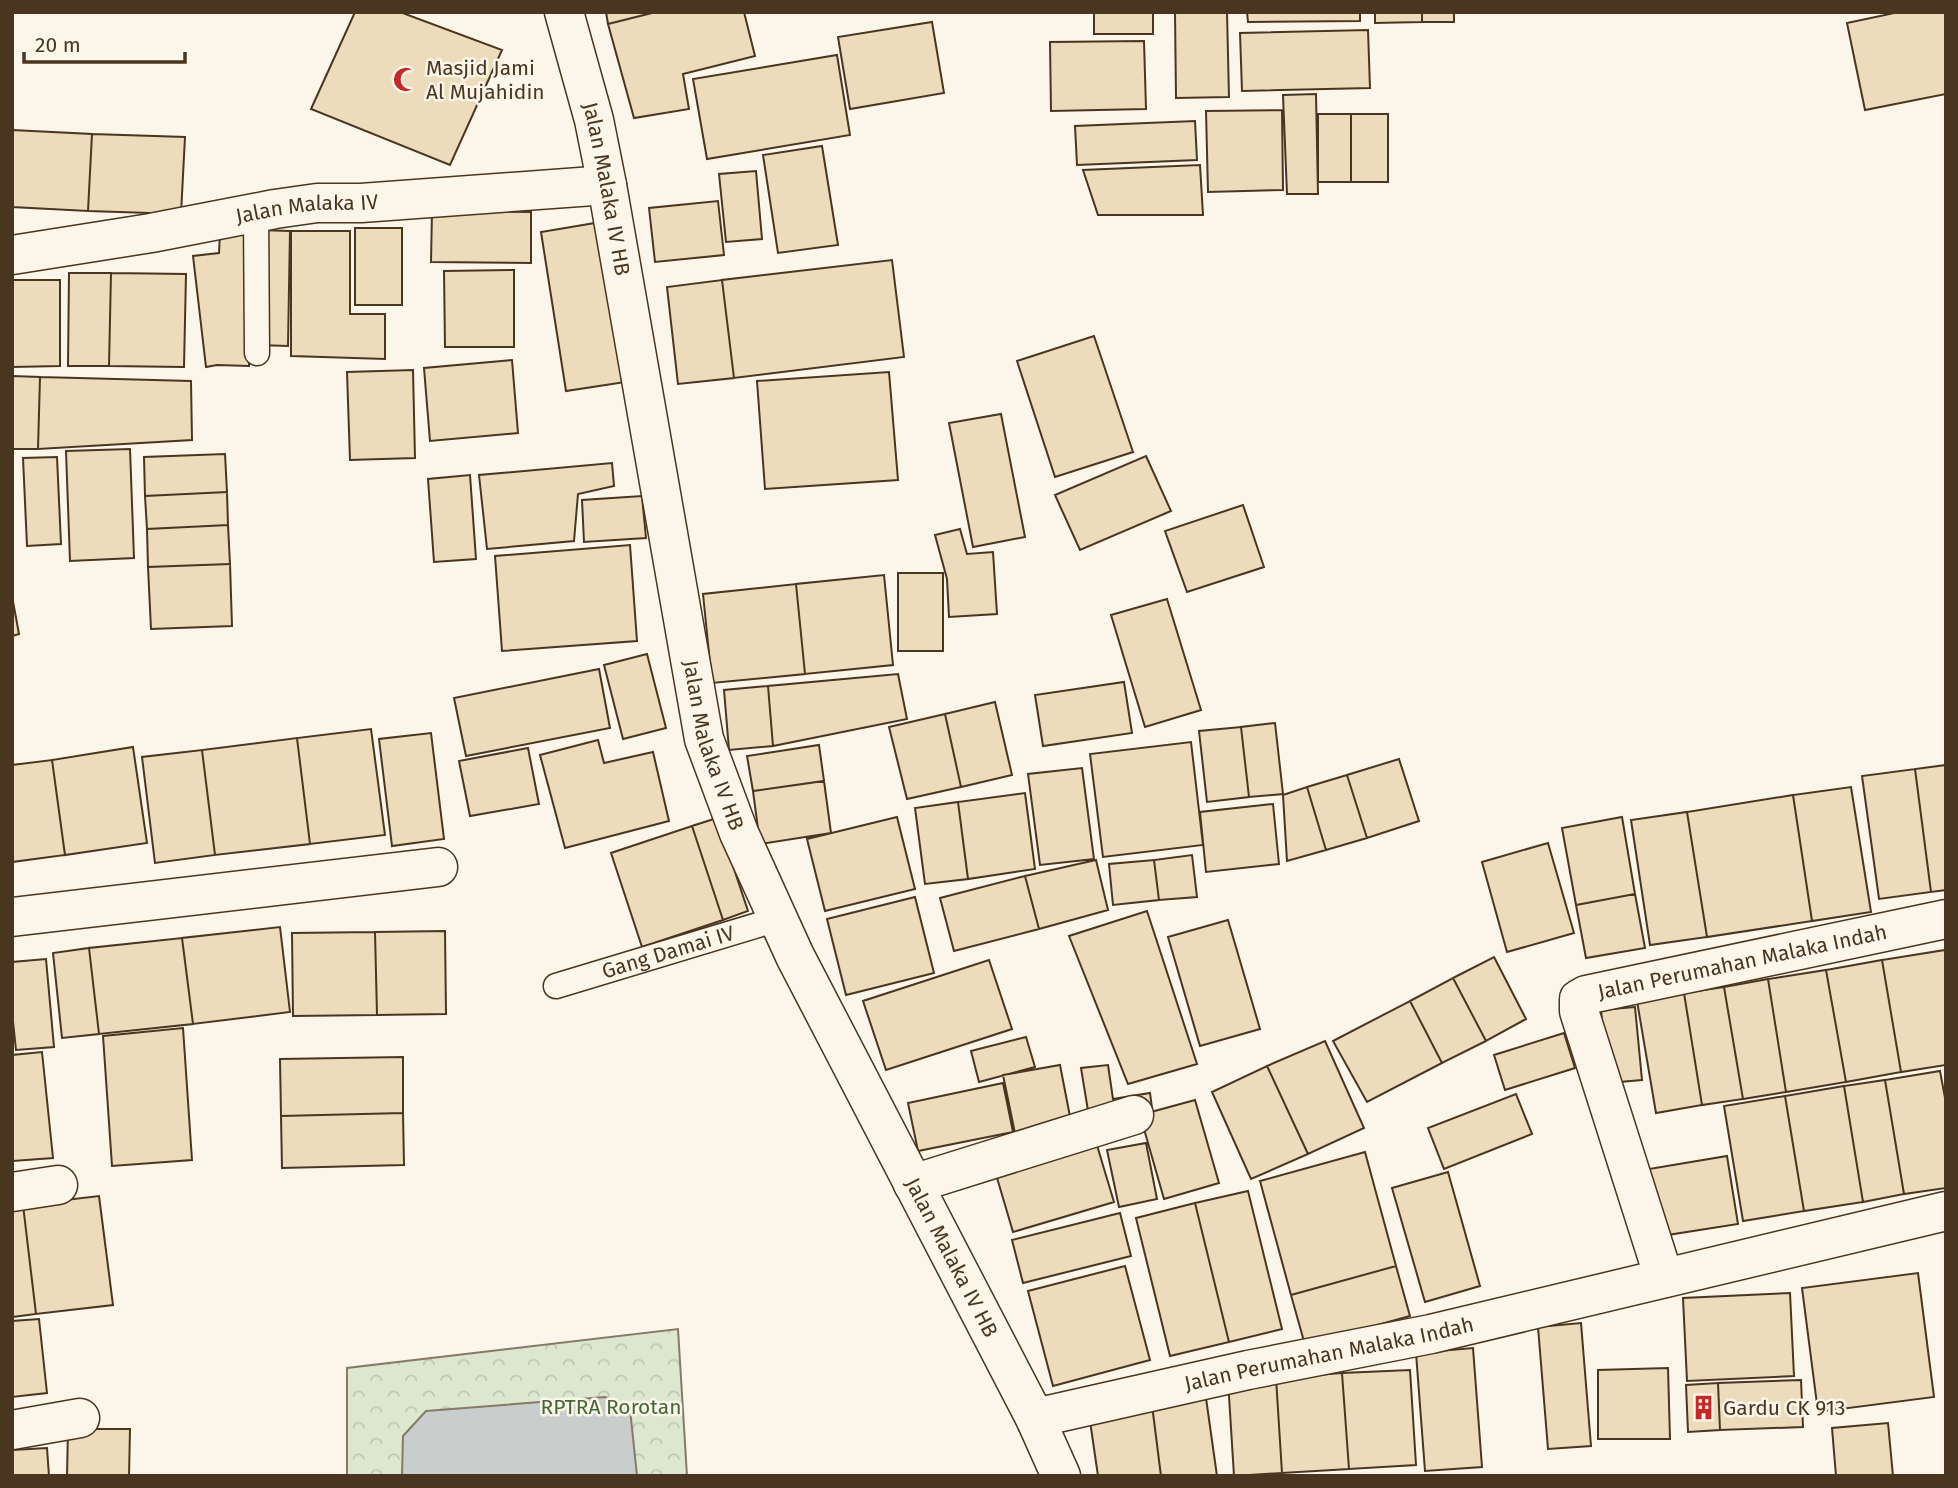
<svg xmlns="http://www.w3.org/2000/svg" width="1958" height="1488" font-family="'Fira Sans',sans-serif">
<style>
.park{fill:url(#park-crowns);stroke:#887966;stroke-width:2}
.water{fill:#c9cecd;stroke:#887966;stroke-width:2}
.building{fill:#ecdcbc;stroke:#4a3520;stroke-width:2}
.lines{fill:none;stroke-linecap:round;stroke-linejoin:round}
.service-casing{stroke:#4a3520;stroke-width:27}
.minor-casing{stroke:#4a3520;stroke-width:41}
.service{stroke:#fbf6e9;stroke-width:24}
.minor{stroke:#fbf6e9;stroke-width:38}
.labels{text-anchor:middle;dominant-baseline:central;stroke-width:5;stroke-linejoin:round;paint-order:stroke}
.poi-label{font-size:21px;fill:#4a3520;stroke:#fbf6e9;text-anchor:start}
.street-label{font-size:21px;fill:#4a3520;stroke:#fbf6e9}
.park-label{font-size:21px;fill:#436837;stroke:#fbf6e9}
</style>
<defs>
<pattern id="park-crowns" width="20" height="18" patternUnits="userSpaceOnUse" patternTransform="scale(1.75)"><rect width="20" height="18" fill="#dce7d0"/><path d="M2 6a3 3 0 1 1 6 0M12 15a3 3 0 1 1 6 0" fill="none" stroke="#bec7b2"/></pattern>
</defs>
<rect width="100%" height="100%" fill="#fbf6e9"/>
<!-- park -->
<path class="park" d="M678 1329 687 1476H347V1368Z"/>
<!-- water -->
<path class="water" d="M605 1397 630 1409 637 1476H402L403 1436 426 1411Z"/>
<!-- building -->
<path class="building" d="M355 12H400L502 50 450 165 311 109Z
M606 12H656L608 24Z
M656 12H744L755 56 683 74 689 109 634 118 608 24Z
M1094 12H1153V34H1094Z
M1175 12H1227L1229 97 1176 98Z
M1247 12H1360V21L1248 22Z
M1375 12H1422V22L1375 23Z
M1422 12H1454V22H1422Z
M1899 12H1946V94L1865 110 1847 23Z
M932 22 944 93 850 109 838 37Z
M1368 30 1370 88 1242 91 1240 33Z
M1144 41 1146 109 1051 111 1050 42Z
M837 55 850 135 707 159 693 79Z
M1316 94 1318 194H1287L1283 95Z
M1282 110 1283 190 1208 192 1206 111Z
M1318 114H1351V182H1318Z
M1351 114H1388V182H1351Z
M1195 121 1197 160 1077 165 1075 126Z
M12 130 92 134 88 211 12 207Z
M92 134 185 137 181 214 88 211Z
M822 146 838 245 778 253 763 155Z
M1200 165 1203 215H1098L1083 170Z
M756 171 762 239 726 242 719 174Z
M718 201 724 255 655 262 649 208Z
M432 211 531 212V263L431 262Z
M607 221 632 381 566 391 541 232Z
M355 228H402V305H355Z
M259 230 290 231 288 346 258 345Z
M291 231H350V314H385V359L291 356Z
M220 233 252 234 249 366 217 365 206 367 193 256 219 253Z
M892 260 904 357 734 378 722 280Z
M514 270V347H445L444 271Z
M69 273H111L109 366H68Z
M111 273 186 274 184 367 109 366Z
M12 280H60V366L12 367Z
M722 280 734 378 678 384 667 287Z
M1094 336 1133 452 1055 477 1017 361Z
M512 360 518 433 430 441 424 368Z
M413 370 415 458 350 460 347 372Z
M889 372 898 480 765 489 757 381Z
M12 376 40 377 38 449H12Z
M40 377 191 381 192 440 38 449Z
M1001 414 1025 537 973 547 949 423Z
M130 449 134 558 70 561 66 451Z
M225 454 227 492 145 496 144 457Z
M1146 456 1171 511 1080 550 1055 495Z
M57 457 61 544 27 546 23 458Z
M612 463 614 486 578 494 574 541 487 549 479 475Z
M470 475 476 559 434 562 428 479Z
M227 492 228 525 147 529 145 496Z
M642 496 646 538 584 542 582 500Z
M1243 505 1264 567 1187 592 1165 531Z
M228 525 230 564 148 567 147 529Z
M960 529 967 554 993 552 997 614 949 617 947 579 935 535Z
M630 545 637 641 502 651 495 556Z
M230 564 232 626 151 629 148 567Z
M898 573H943V651H898Z
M884 575 893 665 805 674 796 584Z
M796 584 805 674 712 683 703 594Z
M12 596 19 634 12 636Z
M1167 599 1201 710 1145 727 1111 615Z
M647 654 666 728 623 739 604 665Z
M599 669 610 728 466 756 454 698Z
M898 674 907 719 773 746 768 686Z
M1124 682 1132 733 1043 746 1035 695Z
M768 686 773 746 729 750 724 690Z
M995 702 1012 775 961 787 945 714Z
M945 714 961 787 907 799 889 727Z
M1275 723 1283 794 1249 797 1241 727Z
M1241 727 1249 797 1207 802 1199 731Z
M371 729 385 835 310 844 297 738Z
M431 733 444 839 392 846 379 739Z
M297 738 310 844 215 855 202 750Z
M598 740 604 763 653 752 669 821 565 848 540 755Z
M1191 742 1203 845 1103 857 1090 754Z
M819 745 824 781 753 791 747 756Z
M133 747 147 843 65 855 52 760Z
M528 748 539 804 470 816 459 761Z
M202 750 215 855 155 863 142 757Z
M1399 759 1419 821 1367 838 1347 775Z
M52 760 65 855 12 862V765Z
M1946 765V890L1931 892 1915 769Z
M1082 768 1094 859 1040 865 1028 774Z
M1915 769 1931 892 1879 899 1862 776Z
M1347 775 1367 838 1326 850 1307 787Z
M824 781 831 833 760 844 753 791Z
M1307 787 1326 850 1287 861 1283 795Z
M1851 787 1871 912 1812 921 1793 795Z
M1025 793 1035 869 968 879 958 802Z
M1793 795 1812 921 1707 937 1687 812Z
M958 802 968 879 925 884 915 808Z
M1273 804 1279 864 1206 872 1200 812Z
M1687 812 1707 937 1650 945 1631 820Z
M897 817 915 889 825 911 807 839Z
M1622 817 1635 894 1576 905 1562 828Z
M717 818 748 911 723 920 692 826Z
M692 826 723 920 642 947 611 853Z
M1548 843 1574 933 1507 952 1482 862Z
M1192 855 1197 897 1159 900 1154 860Z
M1096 860 1108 910 1039 929 1025 876Z
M1154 860 1159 900 1113 905 1109 864Z
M1025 876 1039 929 954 951 940 898Z
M1635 894 1645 948 1586 958 1576 905Z
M915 897 934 973 846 995 827 919Z
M1147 911 1197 1064 1128 1084 1069 936Z
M1228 920 1260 1029 1200 1046 1168 937Z
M280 927 290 1012 193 1024 182 938Z
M445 931 446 1014 377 1015 375 932Z
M375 932 377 1015 293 1016 292 933Z
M182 938 193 1024 99 1034 89 948Z
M89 948 99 1034 62 1038 53 953Z
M1945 950 1946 1065 1901 1072 1882 960Z
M1494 957 1526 1019 1486 1041 1453 978Z
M46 959 54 1047 16 1050 12 1012V962Z
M989 960 1012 1029 886 1070 863 1001Z
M1882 960 1901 1072 1846 1082 1826 970Z
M1826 970 1846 1082 1786 1092 1768 979Z
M1453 978 1486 1041 1442 1063 1410 1001Z
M1768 979 1786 1092 1743 1099 1724 987Z
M1724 987 1743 1099 1702 1105 1684 993Z
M1684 993 1702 1105 1656 1113 1637 1001Z
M1410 1001 1442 1063 1367 1102 1333 1041Z
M1635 1007 1642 1080 1608 1083 1601 1010Z
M183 1028 192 1160 112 1166 103 1036Z
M1564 1033 1575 1068 1505 1090 1494 1055Z
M1026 1037 1035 1067 979 1082 971 1051Z
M1325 1041 1364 1128 1308 1154 1267 1066Z
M42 1052 53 1158 13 1161 12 1055Z
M403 1057V1113L281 1116 280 1059Z
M1060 1065 1073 1132 1017 1143 1003 1075Z
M1108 1065 1113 1099 1150 1093 1152 1108 1089 1117 1081 1068Z
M1267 1066 1308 1154 1251 1179 1212 1092Z
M1940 1071 1946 1103V1188L1904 1194 1885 1080Z
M1885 1080 1904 1194 1863 1202 1844 1086Z
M1003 1083 1013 1132 918 1151 908 1103Z
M1844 1086 1863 1202 1804 1211 1785 1096Z
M1516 1094 1532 1134 1444 1169 1428 1128Z
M1785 1096 1804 1211 1743 1221 1724 1106Z
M1195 1100 1219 1183 1164 1199 1140 1115Z
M403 1113 404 1165 282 1168 281 1116Z
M1096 1142 1114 1202 1013 1232 995 1171Z
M1146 1143 1157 1199 1119 1207 1107 1150Z
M1365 1152 1396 1266 1291 1295 1260 1181Z
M1727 1156 1738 1224 1661 1236 1649 1169Z
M1448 1172 1480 1286 1425 1302 1392 1188Z
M1248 1191 1282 1329 1229 1342 1195 1203Z
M99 1196 113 1305 36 1314 23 1205Z
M1195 1203 1229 1342 1170 1356 1136 1218Z
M23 1205 36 1314 12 1317V1206Z
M1120 1213 1131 1256 1023 1283 1012 1240Z
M1125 1266 1150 1360 1053 1386 1028 1291Z
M1396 1266 1410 1316 1305 1345 1291 1295Z
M1918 1273 1934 1397 1818 1412 1802 1288Z
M1790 1293 1794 1376 1687 1381 1683 1298Z
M39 1319 47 1393 12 1397V1321Z
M1581 1323 1591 1446 1548 1449 1538 1327Z
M1473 1348 1482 1467 1425 1471 1416 1353Z
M1668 1368 1670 1439H1598V1370Z
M1410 1370 1416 1465 1349 1469 1342 1373Z
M1342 1373 1349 1469 1282 1473 1276 1378Z
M1276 1378 1282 1473 1234 1476 1228 1380Z
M1801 1380 1803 1427 1720 1430 1718 1383Z
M1718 1383 1720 1430 1688 1432 1686 1385Z
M1206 1398 1217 1476H1161L1152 1405Z
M1152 1405 1161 1476H1098L1089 1414Z
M1888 1423 1893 1476H1836L1832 1428Z
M68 1429H130L129 1476H67Z
M47 1448 49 1476H12V1450Z"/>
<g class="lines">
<defs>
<g id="service">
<path d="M256 212 257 353"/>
<path id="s1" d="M556 986 778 919"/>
</g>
<g id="minor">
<path id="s2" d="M564 12 594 120 607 185 704 739 739 833 795 956 1035 1418 1061 1476"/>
<path id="s3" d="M12 255 151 233 275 209 317 203H361L607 185"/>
<path d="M12 917 438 867"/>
<path d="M913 1184 1134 1115"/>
<path d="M12 1192 58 1185"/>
<path id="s4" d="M1664 1278 1579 1011V999L1586 995 1946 919"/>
<path id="s5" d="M1035 1418 1248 1370 1431 1334 1946 1211"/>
<path d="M12 1430 80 1418"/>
</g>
</defs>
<!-- service casing -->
<use href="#service" class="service-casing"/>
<!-- minor casing -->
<use href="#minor" class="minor-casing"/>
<!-- service -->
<use href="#service" class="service"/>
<!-- minor -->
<use href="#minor" class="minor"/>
</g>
<!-- icons -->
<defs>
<symbol id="mosque-bare" viewBox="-9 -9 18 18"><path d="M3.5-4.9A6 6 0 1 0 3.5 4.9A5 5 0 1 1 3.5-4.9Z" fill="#c62828" stroke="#fbf6e9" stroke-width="2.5" paint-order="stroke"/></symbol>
<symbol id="building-bare" viewBox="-9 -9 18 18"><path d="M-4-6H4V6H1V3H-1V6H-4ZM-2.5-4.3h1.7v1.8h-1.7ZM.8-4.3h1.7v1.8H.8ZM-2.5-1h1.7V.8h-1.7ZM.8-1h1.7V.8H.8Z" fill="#c62828" stroke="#fbf6e9" stroke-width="2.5" paint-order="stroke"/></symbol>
</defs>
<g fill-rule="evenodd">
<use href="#mosque-bare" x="388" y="62" width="35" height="35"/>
<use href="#building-bare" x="1686" y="1390" width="35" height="35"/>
</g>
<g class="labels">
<!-- poi labels -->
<g class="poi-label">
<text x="426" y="68">Masjid Jami<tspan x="426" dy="24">Al Mujahidin</tspan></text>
<text x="1723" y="1408">Gardu CK 913</text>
</g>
<!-- street labels -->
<g class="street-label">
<text stroke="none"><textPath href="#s2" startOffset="182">Jalan Malaka IV HB</textPath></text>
<text stroke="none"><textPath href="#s3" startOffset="299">Jalan Malaka IV</textPath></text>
<text stroke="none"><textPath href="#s2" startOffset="749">Jalan Malaka IV HB</textPath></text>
<text stroke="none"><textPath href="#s1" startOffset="117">Gang Damai IV</textPath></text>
<text stroke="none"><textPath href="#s4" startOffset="460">Jalan Perumahan Malaka Indah</textPath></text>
<text stroke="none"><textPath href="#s2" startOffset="1316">Jalan Malaka IV HB</textPath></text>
<text stroke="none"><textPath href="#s5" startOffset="301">Jalan Perumahan Malaka Indah</textPath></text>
</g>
<!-- park labels -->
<g class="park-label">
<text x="611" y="1407">RPTRA Rorotan</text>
</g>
</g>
<!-- border -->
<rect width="1958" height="1488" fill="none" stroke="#4a3520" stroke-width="28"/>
<!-- scale -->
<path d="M24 52v10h161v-10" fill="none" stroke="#4a3520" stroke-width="3.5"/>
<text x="35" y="52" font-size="21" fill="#4a3520" stroke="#fbf6e9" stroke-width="5" paint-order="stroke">20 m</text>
</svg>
